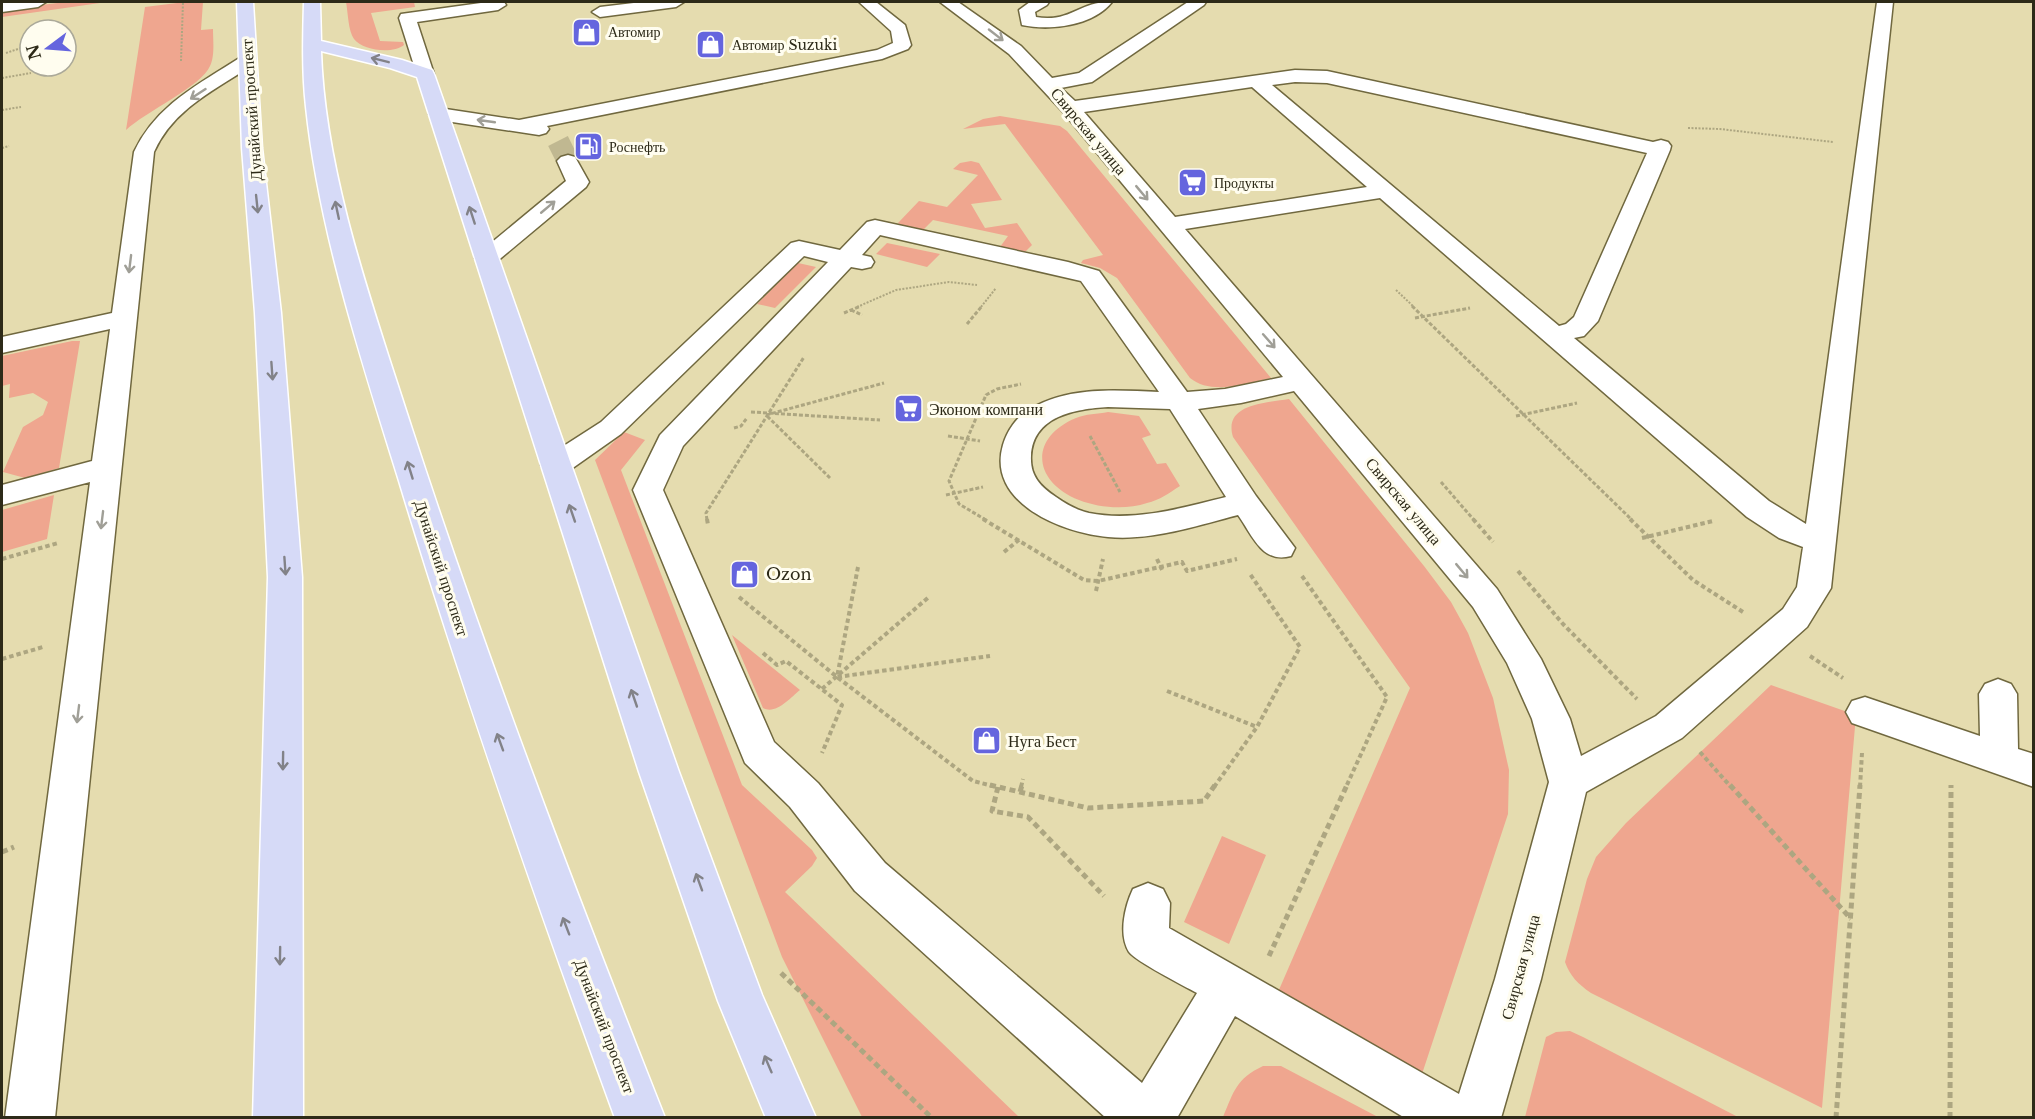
<svg xmlns="http://www.w3.org/2000/svg" width="2035" height="1119" font-family="'Libre Baskerville',serif">
<style>
.green{fill:#efa68f}
.lines{fill:none;stroke-linecap:round;stroke-linejoin:round}
.minor-tunnel{stroke:#c0b891;stroke-width:22;stroke-dasharray:22 11;stroke-linecap:butt}
.minor-casing{stroke:#70683f;stroke-width:3}
.major-casing{stroke:#fff;stroke-width:3}
.path-far3{stroke:#ada681;stroke-width:2;stroke-dasharray:2 1.5;stroke-linecap:butt}
.path-far2{stroke:#ada681;stroke-width:3;stroke-dasharray:4 2;stroke-linecap:butt}
.path-far1{stroke:#ada681;stroke-width:4;stroke-dasharray:4.5 3;stroke-linecap:butt}
.path{stroke:#ada681;stroke-width:5;stroke-dasharray:6 4;stroke-linecap:butt}
.minor{fill:#fff;fill-rule:evenodd}
.major{fill:#d6daf7;fill-rule:evenodd}
.oneway{stroke:#a09f97}
.oneway2{stroke:#828288}
.labels{text-anchor:middle;dominant-baseline:central;stroke-width:6;stroke-linejoin:round;paint-order:stroke}
.far-poi-label{font-size:14px;fill:#2d2a18;stroke:#fffdef;text-anchor:start}
.street-label{font-size:16px;fill:#2d2a18;stroke:#fffdef}
.poi-label{font-size:16px;fill:#2d2a18;stroke:#fffdef;text-anchor:start}
</style>
<rect width="100%" height="100%" fill="#e5dcaf"/>
<!-- green -->
<path class="green" d="M65 2H107L2 17V10Z
M185 2H203L201 30 213 29C213 40 215 56 210 66 202 86 145 112 126 130L145 7Z
M346 2H414L415 7 371 13 380 41 403 42 404 45C393 54 363 51 354 39 348 31 348 12 346 2Z
M1000 116 1060 126 1067 131 1271 378C1246 383 1212 396 1190 378L1117 278 1100 268 1081 263 1083 260 1103 255 1005 124 963 129 983 119Z
M971 161 979 163 1002 200 971 204 985 228 1017 223 1032 245 1024 253 1000 247 1008 236 933 220 922 231 902 227 898 223 919 201 947 207 978 175 953 169 960 163Z
M887 243 940 254 927 267 876 254Z
M798 263 816 267 775 308 757 304Z
M72 341H80L59 468 25 478 3 472 23 427 43 415 48 402 33 393 9 398 10 384 2 386V356Z
M1289 399 1424 566 1451 602 1468 633 1493 698 1509 770 1508 814 1421 1077 1275 999 1410 688 1233 437C1223 404 1265 403 1289 399Z
M1108 412 1139 416 1151 435 1142 438 1157 464 1166 463 1180 486C1169 493 1160 500 1147 503 1126 510 1099 508 1079 500 1033 482 1028 438 1076 418 1085 414 1098 414 1108 412Z
M624 432 645 440 621 470 742 785 812 850 817 858 812 866 785 892 1019 1117H862L782 957 595 460Z
M54 495 47 539 2 552V510Z
M732 635 800 690C790 698 776 715 763 708Z
M1771 685 1856 715 1822 1108 1591 993C1578 984 1570 976 1565 962L1587 879 1596 857 1626 823Z
M1222 836 1266 855 1229 944 1184 922Z
M1570 1031 1583 1037 1738 1117H1525L1546 1037 1556 1032Z
M1263 1066H1281L1378 1117H1223C1234 1091 1236 1079 1263 1066Z"/>
<g class="lines">
<!-- minor-tunnel -->
<path class="minor-tunnel" d="M558 141 568 161"/>
<defs>
<path id="minor" d="M2 2H46L38 7 2 12Z
M488 2H504L506 5 498 10 417 22 434 74 432 78H418L399 18 401 14Z
M642 2H684L676 7 600 17 592 12 600 7Z
M859 2H876L905 25 911 45 908 49 882 59 547 126 549 129 546 133 539 135 439 120 432 118 429 114 432 110 439 108 519 120 877 50 893 43 891 31Z
M940 2H958L1021 46 1052 78 1079 73 1188 2H1206L1204 5 1092 82 1061 88 1075 101 1295 70 1327 71 1653 142 1661 140 1668 142 1671 146 1670 150 1598 321 1584 336 1574 338 1769 501 1806 524 1877 2H1893L1831 588 1807 627 1682 738 1586 792 1541 979 1501 1118H1405L1235 1016 1177 1118H1106L855 891 790 807 745 763 633 490 660 435 828 262 804 256 621 434 567 472 556 475 545 472 541 465 545 458 601 422 791 243 799 241 840 250 867 222 875 220 1068 262 1099 271 1187 392 1225 389 1283 377 1063 112 1009 54ZM1295 82 1327 83 1647 153 1574 317 1566 324 1559 326 1272 85ZM1252 87 1367 187 1175 217 1084 112ZM1380 198 1747 517 1779 538 1803 547 1797 587 1783 609 1656 716 1581 756 1570 719 1541 659 1497 589 1185 229ZM880 235 1081 281 1159 392C1116 390 1069 386 1030 409 1017 416 1007 431 1003 445 986 503 1063 533 1108 537 1151 541 1196 526 1238 515 1253 536 1262 564 1291 556L1295 548 1256 496 1198 409 1241 403 1294 391 1473 607 1507 663 1532 719 1549 782 1495 979 1459 1094 1169 928 1170 903 1163 889 1148 883 1133 889C1125 906 1118 934 1129 952 1135 961 1184 986 1197 993L1142 1083 885 863 818 783 774 742 663 490 683 446 851 267 862 269 871 267 874 262 871 257 862 255ZM1108 407 1170 409 1226 497C1182 508 1134 522 1089 513 1076 510 1066 504 1056 497 1040 486 1030 476 1031 456 1033 416 1075 409 1108 407Z
M1030 2H1049L1047 5 1035 12 1036 17C1071 23 1081 0 1112 2 1093 26 1050 31 1022 25L1019 10Z
M247 56 253 57 256 61 253 65C216 89 173 109 154 152L55 1118H5L90 482 2 505V485L92 461 110 329 2 353V337L112 313 134 152C156 105 199 84 241 57Z
M568 155 575 157 589 182 586 187 495 263 487 265 479 263 475 258 479 253 566 181 557 161 561 157Z
M1998 679 2011 684 2017 694 2018 749 2034 754V787L1852 723 1846 712 1852 701 1865 697 1980 736 1979 694 1985 684Z"/>
<path id="major" d="M237 2H253L262 148 281 313 302 577 303 1118H253L268 577 255 313 242 148Z
M304 2H320L321 41 402 60 432 70 434 74 679 772 762 995 816 1118H766L718 1001 639 772 417 77 390 68 321 51C325 176 374 310 412 429 488 662 575 890 665 1118H615C538 907 464 696 399 481 362 362 319 231 306 107 302 72 303 37 304 2Z"/>
</defs>
<!-- minor casing -->
<use href="#minor" class="minor-casing"/>
<!-- major casing -->
<use href="#major" class="major-casing"/>
<!-- path-far3 -->
<path class="path-far3" d="M6 53 30 45
M181 61 183 2
M2 78 31 73
M2 110 21 107
M1688 128 1720 129 1833 142
M2 148 9 146
M1396 290 1414 307
M857 307 896 290 949 282 977 285
M981 307 996 288"/>
<!-- path-far2 -->
<path class="path-far2" d="M1412 306 1632 520
M851 310 862 315
M844 313 861 306
M1415 318 1470 308
M967 324 982 306
M751 412 880 420
M1516 416 1577 403
M734 428 741 426 747 418
M948 436 980 441
M1090 436 1120 492
M830 478 766 415 884 383
M1441 482 1474 520
M946 495 983 487
M707 520 706 513 804 357
M986 520 959 504 949 481 986 395 997 389 1021 384"/>
<!-- path-far1 -->
<path class="path-far1" d="M707 519 708 525
M983 519 1084 580 1098 581 1182 562 1187 571 1237 559
M1473 519 1493 542
M1630 519 1693 580 1743 612
M1642 538 1713 521
M1004 552 1020 539
M2 559 58 543
M1157 559 1163 572
M858 567 837 677 990 656
M1518 571 1563 624 1637 699
M1302 576 1387 697 1346 787
M1096 591 1103 559
M739 597 837 677 973 781 997 787
M763 653 777 665 786 661 842 705 822 753
M1810 656 1843 678
M2 659 43 647
M822 689 930 596
M1167 691 1257 727
M1700 752 1731 787
M1021 787 1023 779
M1214 787 1257 727 1300 647 1250 574
M1860 787 1862 753"/>
<!-- path -->
<path class="path" d="M990 785 1088 808 1204 801 1215 785
M1730 785 1851 919
M998 787 992 811 1028 817 1104 896
M1020 792 1022 785
M2 852 14 847
M1269 956 1347 785
M781 973 932 1118
M1836 1118 1860 785
M1950 1118 1951 785"/>
<!-- minor -->
<use href="#minor" class="minor"/>
<!-- major -->
<use href="#major" class="major"/>
</g>
<!-- one-way arrows -->
<defs><path id="oneway-shaft" d="M-6 0H5M1.5-3L5.5 0L1.5 3" fill="none" stroke-width="1.6" stroke-linecap="round" stroke-linejoin="round" transform="scale(1.5)"/></defs>
<g class="oneway">
<use href="#oneway-shaft" transform="translate(996 35) rotate(38)"/>
<use href="#oneway-shaft" transform="translate(198 94) rotate(147)"/>
<use href="#oneway-shaft" transform="translate(486 121) rotate(-172)"/>
<use href="#oneway-shaft" transform="translate(1142 193) rotate(50)"/>
<use href="#oneway-shaft" transform="translate(548 207) rotate(-40)"/>
<use href="#oneway-shaft" transform="translate(130 264) rotate(97)"/>
<use href="#oneway-shaft" transform="translate(1269 341) rotate(49)"/>
<use href="#oneway-shaft" transform="translate(102 520) rotate(97)"/>
<use href="#oneway-shaft" transform="translate(1462 571) rotate(50)"/>
<use href="#oneway-shaft" transform="translate(78 714) rotate(97)"/>
</g>
<g class="oneway2">
<use href="#oneway-shaft" transform="translate(380 60) rotate(-166)"/>
<use href="#oneway-shaft" transform="translate(257 204) rotate(84)"/>
<use href="#oneway-shaft" transform="translate(337 210) rotate(-102)"/>
<use href="#oneway-shaft" transform="translate(472 215) rotate(-108)"/>
<use href="#oneway-shaft" transform="translate(272 371) rotate(86)"/>
<use href="#oneway-shaft" transform="translate(410 470) rotate(-107)"/>
<use href="#oneway-shaft" transform="translate(572 513) rotate(-109)"/>
<use href="#oneway-shaft" transform="translate(285 566) rotate(86)"/>
<use href="#oneway-shaft" transform="translate(634 698) rotate(-109)"/>
<use href="#oneway-shaft" transform="translate(500 742) rotate(-110)"/>
<use href="#oneway-shaft" transform="translate(283 761) rotate(91)"/>
<use href="#oneway-shaft" transform="translate(699 882) rotate(-110)"/>
<use href="#oneway-shaft" transform="translate(566 926) rotate(-111)"/>
<use href="#oneway-shaft" transform="translate(280 956) rotate(91)"/>
<use href="#oneway-shaft" transform="translate(768 1064) rotate(-113)"/>
</g>
<!-- icons -->
<defs>
<symbol id="shop-square" viewBox="-11 -11 22 22"><rect x="-9" y="-9" width="18" height="18" rx="4" fill="#6565de" stroke="#fffdef"/><path d="M-5-2.5h2.3a2.7 3.5 0 0 1 5.4 0H5L5.5 6h-11ZM-1.5-2.5h3a1.5 2.3 0 0 0-3 0Z" fill="#fff"/></symbol>
<symbol id="fuel-square" viewBox="-11 -11 22 22"><rect x="-9" y="-9" width="18" height="18" rx="4" fill="#6565de" stroke="#fffdef"/><path d="M-5.5-6h7V0h2V4h1.3V-2.5L3-4.5l.8-.8L6-3V5H2.5V1h-1V6h-7ZM-4.2-4.7v3.2H.2V-4.7Z" fill="#fff"/></symbol>
<symbol id="supermarket-square" viewBox="-11 -11 22 22"><rect x="-9" y="-9" width="18" height="18" rx="4" fill="#6565de" stroke="#fffdef"/><path d="M-6-5.5h2.5l.6 2H6L4.5 2H-2.5L-4.4-4H-6ZM-1.5 3.2a1.3 1.3 0 1 0 .1 0ZM3 3.2a1.3 1.3 0 1 0 .1 0Z" fill="#fff"/></symbol>
</defs>
<g fill-rule="evenodd">
<use href="#shop-square" x="570" y="16" width="33" height="33"/>
<use href="#shop-square" x="694" y="28" width="33" height="33"/>
<use href="#fuel-square" x="572" y="130" width="33" height="33"/>
<use href="#supermarket-square" x="1176" y="166" width="33" height="33"/>
<use href="#supermarket-square" x="892" y="392" width="33" height="33"/>
<use href="#shop-square" x="728" y="558" width="33" height="33"/>
<use href="#shop-square" x="970" y="724" width="33" height="33"/>
</g>
<g class="labels">
<!-- far-poi labels -->
<g class="far-poi-label">
<text x="608" y="32">Автомир</text>
<text x="732" y="45">Автомир Suzuki</text>
<text x="609" y="147">Роснефть</text>
<text x="1214" y="183">Продукты</text>
</g>
<!-- street labels -->
<g class="street-label">
<text transform="translate(251 110) rotate(-94)">Дунайский проспект</text>
<text transform="translate(1089 131) rotate(50)">Свирская улица</text>
<text transform="translate(1404 501) rotate(50)">Свирская улица</text>
<text transform="translate(442 568) rotate(72)">Дунайский проспект</text>
<text transform="translate(1520 967) rotate(-75)">Свирская улица</text>
<text transform="translate(605 1026) rotate(69)">Дунайский проспект</text>
</g>
<!-- poi labels -->
<g class="poi-label">
<text x="929" y="409">Эконом компани</text>
<text x="766" y="574">Ozon</text>
<text x="1008" y="741">Нуга Бест</text>
</g>
</g>
<!-- border -->
<rect width="2035" height="1119" fill="none" stroke="#2d2a18" stroke-width="6"/>
<!-- north arrow -->
<g transform="translate(48 48) rotate(254)"><circle r="28" fill="#fffdef" stroke="#aba999" stroke-width="1.5"/>
<path d="M0-4.5L10 22L0 15L-10 22Z" fill="#6565de"/>
<text y="-9" font-size="16" font-weight="bold" text-anchor="middle" fill="#2d2a18">N</text>
</g>
</svg>
